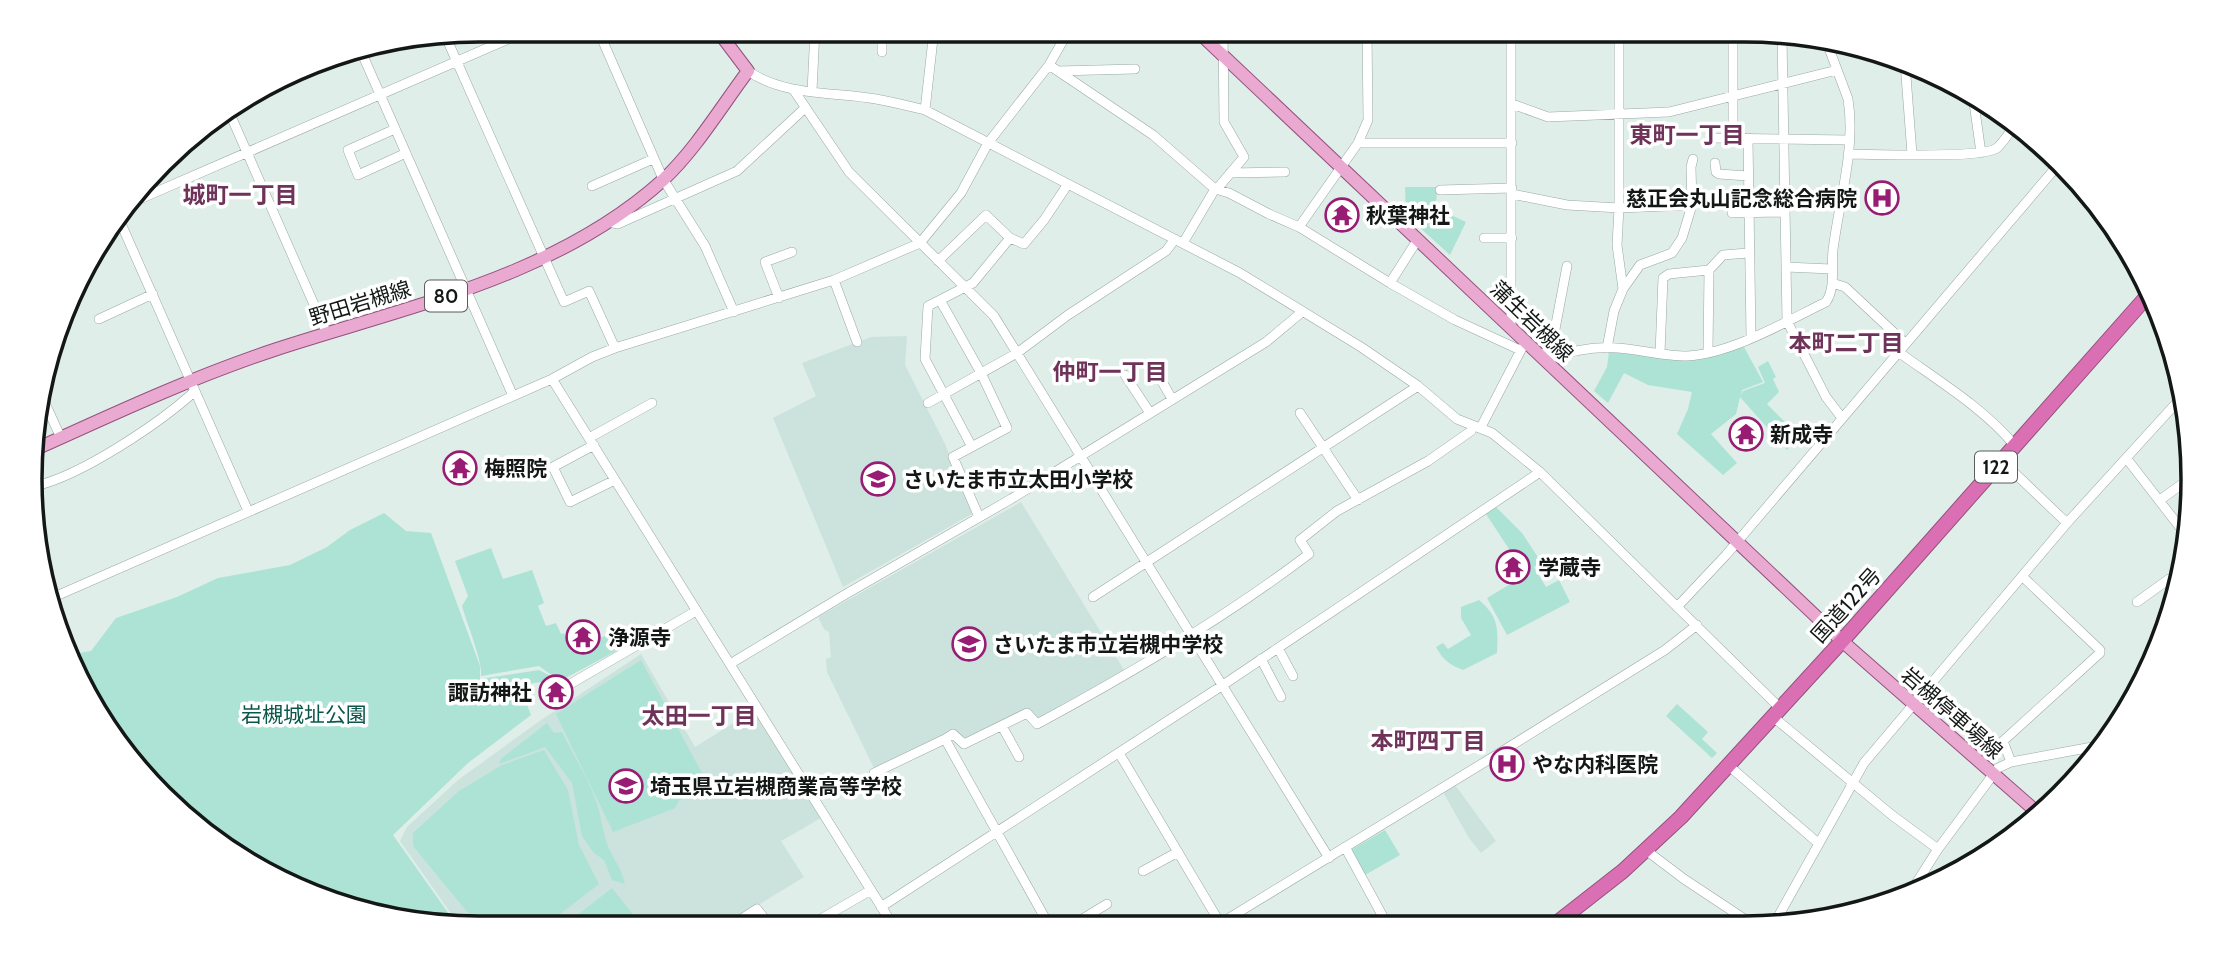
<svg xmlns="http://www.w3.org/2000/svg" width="2223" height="958" font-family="Cabin,'Noto Sans JP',sans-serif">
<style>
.built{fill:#cbe3dc}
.green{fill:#ace3d4}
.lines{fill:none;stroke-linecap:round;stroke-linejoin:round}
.minor-casing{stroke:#9aa8a4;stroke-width:10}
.major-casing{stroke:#94517c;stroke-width:14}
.highway-casing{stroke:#94517c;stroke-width:16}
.minor{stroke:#fff;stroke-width:9}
.major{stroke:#e9a9d1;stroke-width:12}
.highway{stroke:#da70b3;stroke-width:14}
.labels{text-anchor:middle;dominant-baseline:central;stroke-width:7;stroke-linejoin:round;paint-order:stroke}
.shield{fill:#fff;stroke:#5a5d5c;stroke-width:2}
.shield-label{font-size:19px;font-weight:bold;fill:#131816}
.poi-label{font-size:21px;font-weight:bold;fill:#131816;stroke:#fff;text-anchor:start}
.street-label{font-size:21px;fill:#131816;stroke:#fff}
.park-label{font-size:21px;fill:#09584a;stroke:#fff}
.neighbourhood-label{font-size:23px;font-weight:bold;fill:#6f3259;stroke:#fff}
.rim{fill:none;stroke:#131816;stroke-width:3.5}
</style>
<rect width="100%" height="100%" fill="#dfeee9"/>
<!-- built -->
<path class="built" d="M907 336 905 365 945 444 972 514 843 587 773 418 816 396 802 363 871 337Z
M1021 502 1124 670 1038 720 1028 709 967 740H962L954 731 874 768 827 672 826 659 831 657 829 632 824 629 818 617Z
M641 654 695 747 753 711 821 818 781 841 804 877 721 928H524L521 925 491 919 476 928 459 925 400 841 407 827 458 780 541 720Z
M1455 785 1496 841 1481 853 1469 838 1443 792Z"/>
<!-- green -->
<path class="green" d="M1405 187H1437L1436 208 1466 222 1450 255 1406 215Z
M1744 347 1763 382 1742 390 1741 396 1743 391 1765 383 1758 367 1768 361 1776 377 1773 379 1779 392 1767 404 1799 436 1787 450 1740 397 1736 414 1711 434 1737 463 1723 475 1677 434 1688 409 1692 392 1648 385 1624 373 1608 403 1594 391 1607 367 1609 352 1691 360Z
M1496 507 1522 533 1541 562 1534 567 1546 587 1559 580 1570 602 1507 635 1487 598 1529 573 1515 551 1511 552 1486 514Z
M384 513 406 531 431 533 480 666V679L539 670 556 679C545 684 537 680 525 686L523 694 531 715 468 763 393 835 456 924 334 904 183 817 90 703 73 654 91 651 116 618 177 597 218 578 290 565 327 547 350 530Z
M491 548 503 579 532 570 544 603 538 606 546 626 556 623 561 634 564 633 571 651 607 635 616 651 560 681 539 666 481 676C483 662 467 624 462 606L468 596 455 561Z
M1479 600C1499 617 1498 628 1497 653L1463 670C1450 665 1443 660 1436 647L1443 643 1448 649 1471 635 1461 618V607Z
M641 660 710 788 679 800 675 808 613 832 556 714Z
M1677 704 1708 732 1702 739 1717 753 1712 758 1666 716Z
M547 723 554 733 562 732C574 756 590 781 598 807 602 821 603 835 609 849 616 863 621 868 625 884L612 880 604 860 594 853 582 836 572 783 545 747 499 764 502 758Z
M544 750 568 790 579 845 599 884 542 928 529 920 495 915 478 925 413 846V833L459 791 502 765Z
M1385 830 1400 855 1365 875 1351 850Z
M612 888 644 928H561Z"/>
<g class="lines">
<defs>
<path id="minor" d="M598 30 663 179 705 246 734 312
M934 30H979
M1733 30V138
M445 35 564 302 589 291 615 348
M1782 36 1787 321 1826 397 1842 418
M360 49 513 396
M882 52V30
M1905 63 1912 154
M1049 65 1153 135 1215 189 1229 193 1269 214 1299 227 1390 283 1455 320 1520 350
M748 71C784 96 834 92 876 99 892 102 909 106 925 110L1240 273 1361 347 1418 386 1457 419 1492 433 1540 472 1780 708
M1058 71 1135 69
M793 89 849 172 994 316 1329 858
M812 91 815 30
M1974 103 1981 153
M1512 104 1548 117 1669 112 1837 70
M925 110 934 30
M230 114 327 334
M395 129 348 150 358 175 406 153
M1711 138 1849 140
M1748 138 1751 337
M1358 143H1512
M1848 154C1874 154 1982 159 1997 148 2003 143 2009 133 2014 126
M1715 163 1716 172 1719 174 1748 176
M1230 173 1285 172
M592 186 653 159
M1216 190 1244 157 1224 122 1223 30
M1440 190 1512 188
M1512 194 1567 205 1619 208 1692 205
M133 202 529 30
M1732 213 1785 212
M119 219 248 511
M608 222 618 224 737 171 805 108
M1299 227 1358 143 1368 120 1367 30
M1484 238H1512
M1183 243 1215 189
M938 261 986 215 1010 238 1024 244 1044 220 1068 184
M1786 267 1831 269
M834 280 857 342
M1390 283 1418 239
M1832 283 1845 287 1905 343
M1623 289 1640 265 1672 253 1682 238 1692 205 1691 167 1693 159
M779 298 765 262 792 252
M940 300 973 283 1010 238
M99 319 153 294
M1511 328V30
M1607 348 1614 311 1623 289 1617 245 1619 208V30
M1897 351C1937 380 1984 408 2015 446
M1708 352 1709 270 1723 255 1748 253
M1660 353 1663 278 1669 274 1709 270
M1542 357 1552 345 1567 266
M1545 360C1567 352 1595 346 1618 348 1641 350 1665 356 1687 356 1731 354 1787 321 1826 302 1836 287 1831 267 1833 250 1839 201 1856 149 1848 99L1827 43
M1153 366 1172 399
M1125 375 1150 413
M552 379 894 927
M39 390 61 438
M928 403 1017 353 1068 315 1166 251 1175 239
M1300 413 1358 500
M1481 427 1522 348
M589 438 652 403
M594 445 553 467 570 502 615 480
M972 447 925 359 928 306 940 300 981 373 1007 428 953 457 979 517
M2127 459 2182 530
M2002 461 2067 523
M35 486C81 476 160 423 195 391
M2160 500 2189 479
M54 597 552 379 592 357 615 348 834 280 920 243 961 193 988 143 1049 65 1069 30
M1093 597 1418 386
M2137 602 2169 579
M1677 607 1726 555 2058 165
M1278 648 1293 676
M1261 659 1281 697
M730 664 846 594 1011 499 1266 342 1302 312
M565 687 696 611
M1772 716 1893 816 1938 849
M1002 726 1019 757
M945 739 953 734 964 744 1027 713 1037 724C1132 673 1223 619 1309 554L1300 540 1337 511 1428 461 1471 431 1473 426
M1119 753 1220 923
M2011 762 2003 741 2100 653V650L2023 577
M1728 765 1818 843
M874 773 945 739 1050 927
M1345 847 1388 926
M1647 851 1684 879 1752 924
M1143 871 1178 852
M1908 896 1938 849 1998 768 2011 762 2103 745
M881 907 1223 685 1540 472
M1774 924 1864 763 2067 523 2179 400
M1216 926 1493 757 1665 650 1697 625
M807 927 871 890
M1069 927 1107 904
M727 928 757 909 771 927"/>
<path id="major" d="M1196 30 1842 641 2038 813
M36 449C115 413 195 376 277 349 409 306 557 276 663 180 696 149 721 107 748 71L717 30"/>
<path id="highway" d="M1554 925 1623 871 1681 817 1842 641 2150 293"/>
</defs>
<!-- minor casing -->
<use href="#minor" class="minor-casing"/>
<!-- major casing -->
<use href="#major" class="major-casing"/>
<!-- highway casing -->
<use href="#highway" class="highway-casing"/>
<!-- minor -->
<use href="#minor" class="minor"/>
<!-- major -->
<use href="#major" class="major"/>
<!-- highway -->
<use href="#highway" class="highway"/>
</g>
<!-- icons -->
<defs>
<symbol id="hospital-ring" viewBox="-11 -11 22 22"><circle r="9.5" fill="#fff" stroke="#991c74" stroke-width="1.5"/><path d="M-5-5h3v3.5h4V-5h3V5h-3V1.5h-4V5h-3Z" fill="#991c74"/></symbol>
<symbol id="temple-ring" viewBox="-11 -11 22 22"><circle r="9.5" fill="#fff" stroke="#991c74" stroke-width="1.5"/><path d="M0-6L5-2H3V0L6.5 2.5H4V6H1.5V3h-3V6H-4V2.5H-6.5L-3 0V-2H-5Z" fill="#991c74"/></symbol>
<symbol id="school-ring" viewBox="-11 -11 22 22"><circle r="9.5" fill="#fff" stroke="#991c74" stroke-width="1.5"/><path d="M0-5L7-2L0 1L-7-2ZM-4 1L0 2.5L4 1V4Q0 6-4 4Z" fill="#991c74"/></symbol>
</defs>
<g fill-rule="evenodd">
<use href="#hospital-ring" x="1863" y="179" width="38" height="38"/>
<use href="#temple-ring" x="1323" y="196" width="38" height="38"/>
<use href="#temple-ring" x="1727" y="415" width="38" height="38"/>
<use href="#temple-ring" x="441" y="449" width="38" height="38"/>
<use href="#school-ring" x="859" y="460" width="38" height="38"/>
<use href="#temple-ring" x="1494" y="548" width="38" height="38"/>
<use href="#temple-ring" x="564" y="618" width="38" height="38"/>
<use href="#school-ring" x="950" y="625" width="38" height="38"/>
<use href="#temple-ring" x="537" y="673" width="38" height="38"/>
<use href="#hospital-ring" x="1488" y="745" width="38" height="38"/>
<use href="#school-ring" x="607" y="767" width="38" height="38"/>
</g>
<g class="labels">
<!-- shield labels -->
<g class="shield">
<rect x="425" y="280.5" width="42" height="31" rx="5"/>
<rect x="1975" y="451.5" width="42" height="31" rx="5"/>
</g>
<g class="shield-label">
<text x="446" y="296">80</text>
<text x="1996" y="467">122</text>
</g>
<!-- poi labels -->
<g class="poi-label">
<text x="1857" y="198" text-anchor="end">慈正会丸山記念総合病院</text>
<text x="1366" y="215">秋葉神社</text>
<text x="1770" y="434">新成寺</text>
<text x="484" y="468">梅照院</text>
<text x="903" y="479">さいたま市立太田小学校</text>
<text x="1538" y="567">学蔵寺</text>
<text x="608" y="637">浄源寺</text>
<text x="993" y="644">さいたま市立岩槻中学校</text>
<text x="532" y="692" text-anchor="end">諏訪神社</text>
<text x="1532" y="764">やな内科医院</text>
<text x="650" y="786">埼玉県立岩槻商業高等学校</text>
</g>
<!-- street labels -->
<g class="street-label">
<text transform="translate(360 303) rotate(-17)">野田岩槻線</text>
<text transform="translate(1532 321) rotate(44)">蒲生岩槻線</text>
<text transform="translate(1846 605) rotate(-48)">国道122号</text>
<text transform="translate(1952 713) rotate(41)">岩槻停車場線</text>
</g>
<!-- park labels -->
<g class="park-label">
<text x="304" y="714">岩槻城址公園</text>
</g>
<!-- neighbourhood labels -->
<g class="neighbourhood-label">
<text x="1687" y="135">東町一丁目</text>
<text x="240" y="195">城町一丁目</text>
<text x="1846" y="343">本町二丁目</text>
<text x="1110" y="372">仲町一丁目</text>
<text x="699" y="716">太田一丁目</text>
<text x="1428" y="741">本町四丁目</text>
</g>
</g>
<!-- crop -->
<path d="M0 0H2223V958H0ZM479 42H1744A437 437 0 0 1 2181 479V479A437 437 0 0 1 1744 916H479A437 437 0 0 1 42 479V479A437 437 0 0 1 479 42Z" fill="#fff" fill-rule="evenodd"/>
<path class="rim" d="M479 42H1744A437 437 0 0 1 2181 479V479A437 437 0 0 1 1744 916H479A437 437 0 0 1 42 479V479A437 437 0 0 1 479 42Z"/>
</svg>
